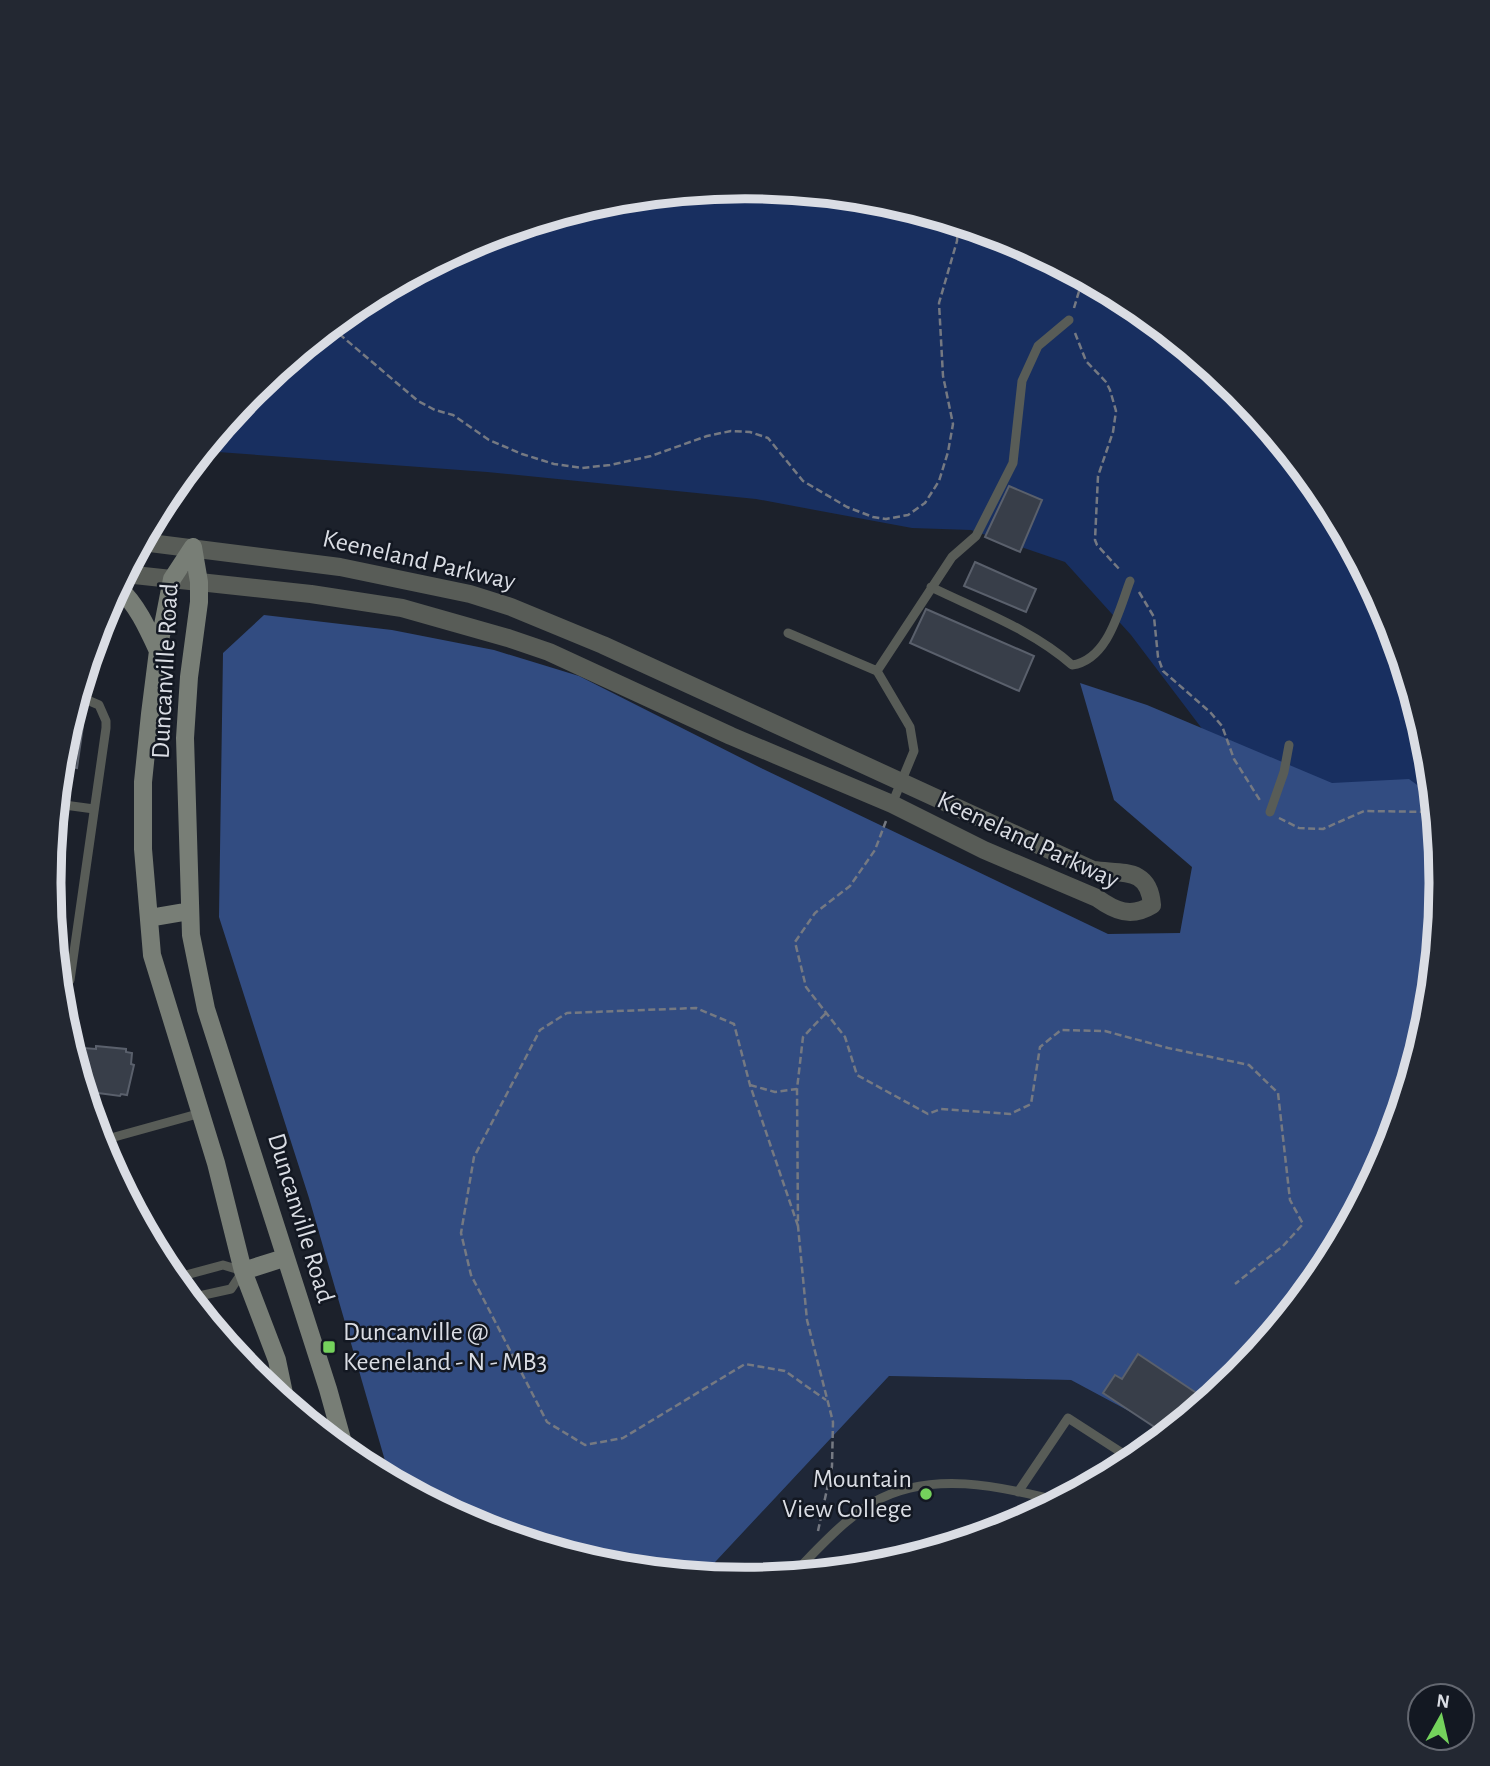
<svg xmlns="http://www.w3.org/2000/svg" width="1490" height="1766" font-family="'Alegreya Sans',sans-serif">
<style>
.built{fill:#1f2737}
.green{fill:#182f60}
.forest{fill:#324c81}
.building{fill:#383e49;stroke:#5a606c;stroke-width:2}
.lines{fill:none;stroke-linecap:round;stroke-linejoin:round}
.path{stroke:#757982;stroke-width:2.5;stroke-dasharray:7 3.5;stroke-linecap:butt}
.service{stroke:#585c57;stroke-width:9}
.tertiary{stroke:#585c57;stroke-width:18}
.secondary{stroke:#787e76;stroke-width:18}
.poi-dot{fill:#74d25c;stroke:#131822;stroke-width:2.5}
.labels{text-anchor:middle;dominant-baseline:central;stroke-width:5;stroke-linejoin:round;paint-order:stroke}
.street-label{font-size:26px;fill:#dadde4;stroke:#131822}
.poi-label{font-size:26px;fill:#dadde4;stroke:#131822;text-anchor:start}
.rim{fill:none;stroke:#dadde4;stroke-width:9}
</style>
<rect width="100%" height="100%" fill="#1c212b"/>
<!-- built -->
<path class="built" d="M889 1376 1071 1380 1168 1432 1131 1462 1011 1526 880 1566 745 1579 703 1575Z"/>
<!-- green -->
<path class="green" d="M745 187 881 200 1012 240 1132 305 1237 391 1324 497 1388 617 1428 748 1441 883 1272 821 1131 635 1065 562 971 530 912 528 756 499 487 472 204 451 253 391 359 304 479 240 610 200Z"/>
<!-- forest -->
<path class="forest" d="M264 615 392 630 494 650 579 676 759 767 1108 934 1180 933 1192 867 1114 800 1080 683 1147 705 1332 783 1409 779 1432 796 1441 883 1428 1019 1388 1150 1323 1270 1237 1375 1168 1432 1071 1380 889 1376 703 1575 609 1566 478 1526 390 1478 309 1198 219 917 223 653Z"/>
<!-- building -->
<path class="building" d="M1009 486 1042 500 1020 552 985 537Z
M975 562 1036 589 1026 612 964 586Z
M926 609 1034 656 1019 691 910 643Z
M69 724 83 726 77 768 61 765 62 747Z
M96 1046 126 1049V1052L132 1053 131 1064 134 1065 127 1095 121 1094 120 1096 98 1093 83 1088 71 1047 96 1049Z
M1138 1354 1207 1400 1165 1434 1103 1393 1115 1375 1122 1379Z"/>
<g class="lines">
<!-- path -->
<path class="path" d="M1074 308 1083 278
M331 327 418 401 435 410 453 415 489 440 522 454 554 464 582 468 610 465 651 456 707 436 731 431 750 432 768 438 803 481 847 507 873 517 886 519 908 515 925 503 939 481 948 452 953 424 943 376 939 303 957 241 958 224
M1075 333 1086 361 1106 382 1110 390 1116 411 1113 432 1098 476 1095 540 1097 545 1121 571
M1139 592 1154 617 1158 657 1163 671 1210 712 1222 726 1234 759 1261 802
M1279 818 1299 828 1323 829 1364 811 1434 812
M886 821 875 850 850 886 815 913 795 942 806 987 845 1037 857 1075 928 1114 941 1109 1010 1114 1031 1104 1040 1047 1061 1030 1105 1031 1168 1048 1249 1065 1278 1093 1290 1200 1303 1224 1283 1246 1235 1284
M750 1085 775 1092 797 1089
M798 1226 750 1085 734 1024 696 1008 567 1013 540 1030 474 1157 461 1233 471 1275 547 1422 585 1445 623 1438 745 1364 785 1371 826 1400
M818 1531 832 1466 833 1422 807 1320 798 1226 797 1089 803 1037 826 1013"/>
<!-- service -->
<path class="service" d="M931 587C978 610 1033 630 1072 665 1108 660 1119 610 1130 581
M788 633 877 671 910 727 914 751 892 804
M877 671 952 557 976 536 1013 463 1022 381 1038 346 1069 320
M57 804 94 809
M1270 812 1284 772 1289 745
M59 986 70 980 106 728V721L99 705 78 696
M100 1141 201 1113
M165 1267 182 1285 181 1288
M175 1278 223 1265 243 1271 231 1289 190 1298
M1018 1492 1068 1418 1133 1460
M793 1574C818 1549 843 1520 874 1502 930 1470 1000 1486 1059 1501"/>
<!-- tertiary -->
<path class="tertiary" d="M125 574 311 594 402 608 508 638 549 652 731 736 892 804 984 850 1097 898C1115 911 1131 918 1152 905 1149 867 1123 874 1093 870L603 645 511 607 470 594 340 567 142 542"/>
<!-- secondary -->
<path class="secondary" d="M193 547 199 582V602L189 677 185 738 191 935 206 1009 328 1389 345 1450
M193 547 172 579 158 651 150 714 143 782V849L152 955 216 1163 243 1271 277 1360 286 1403
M118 587C137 605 147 627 158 651
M149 918 190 911
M243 1271 284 1258"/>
</g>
<!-- markers -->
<g class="poi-dot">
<rect x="322" y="1340" width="14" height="14" rx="3.5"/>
<circle cx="926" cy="1494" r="7"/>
</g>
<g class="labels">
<!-- street labels -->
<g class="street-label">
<text transform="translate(419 560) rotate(13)">Keeneland Parkway</text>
<text transform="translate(165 671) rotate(-87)">Duncanville Road</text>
<text transform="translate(1028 840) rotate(25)">Keeneland Parkway</text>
<text transform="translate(301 1218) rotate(73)">Duncanville Road</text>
</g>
<!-- poi labels -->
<g class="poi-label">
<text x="343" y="1332">Duncanville @<tspan x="343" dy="30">Keeneland - N - MB3</tspan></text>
<text x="912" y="1479" text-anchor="end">Mountain<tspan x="912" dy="30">View College</tspan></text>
</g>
</g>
<!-- crop -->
<path d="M0 0H1490V1766H0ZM61 883a684 684 0 1 1 1368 0a684 684 0 1 1-1368 0Z" fill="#232832" fill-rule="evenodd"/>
<path class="rim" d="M61 883a684 684 0 1 1 1368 0a684 684 0 1 1-1368 0Z"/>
<!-- north arrow -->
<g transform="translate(1441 1717) rotate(8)"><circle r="33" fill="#131822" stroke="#636770" stroke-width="2"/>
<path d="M0-5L12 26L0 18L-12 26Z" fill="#74d25c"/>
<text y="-10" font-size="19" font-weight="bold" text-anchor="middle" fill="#dadde4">N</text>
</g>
</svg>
